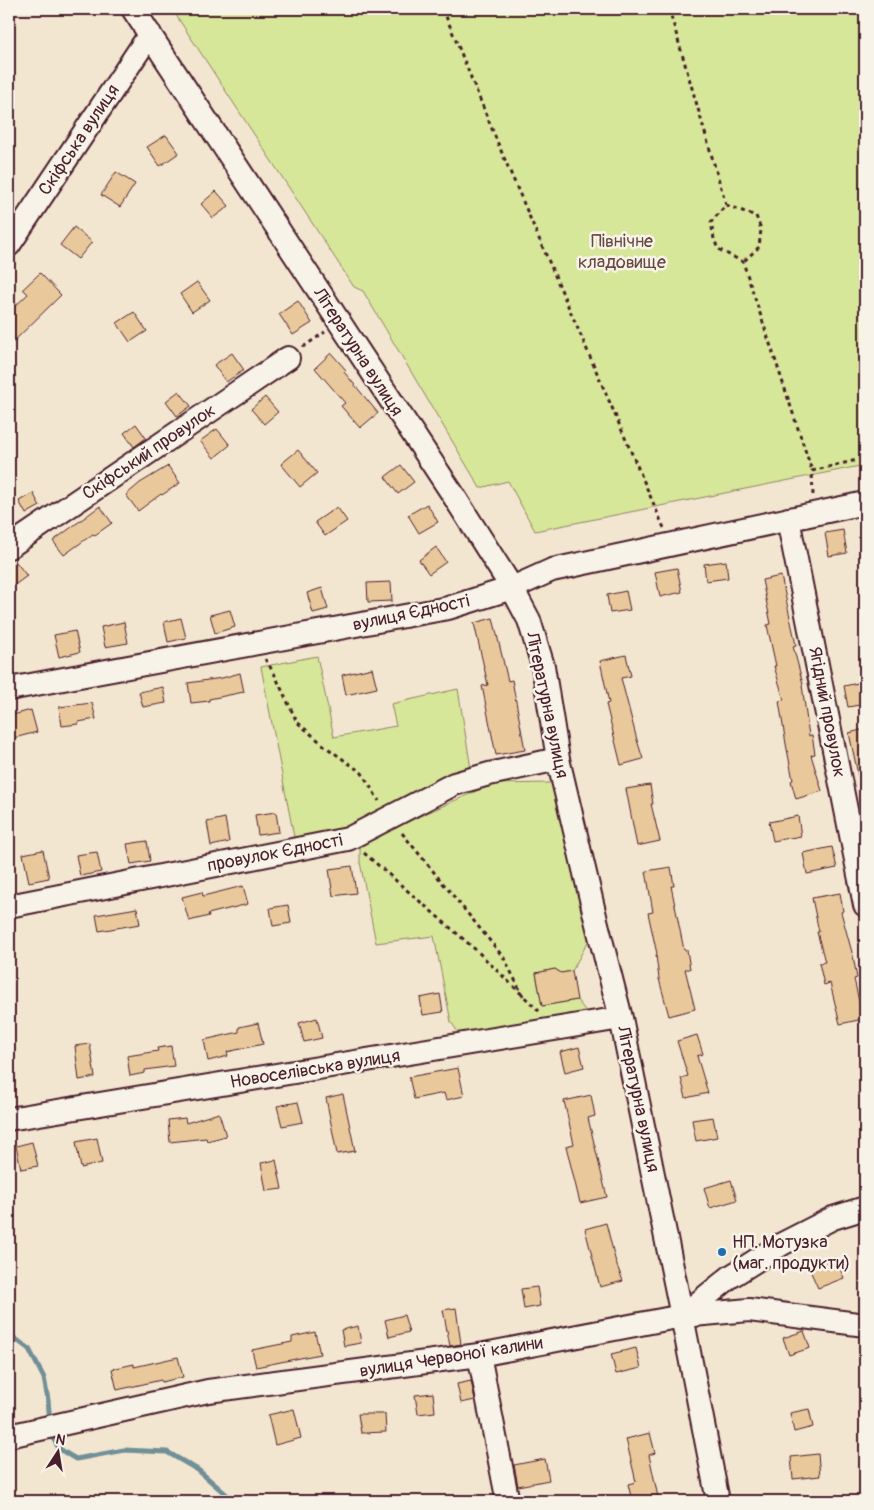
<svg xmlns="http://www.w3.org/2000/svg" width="874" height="1510" font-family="Pangolin,sans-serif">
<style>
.green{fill:#d6e79a;stroke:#908362}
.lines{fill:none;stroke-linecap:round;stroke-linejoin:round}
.stream{stroke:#6f8f97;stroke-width:5}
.building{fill:#e9c99c;stroke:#4a1f2b}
.minor-casing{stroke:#4a1f2b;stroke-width:26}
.path{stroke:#4a1f2b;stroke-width:3;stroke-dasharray:4 4;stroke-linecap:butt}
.minor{stroke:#f7f3e8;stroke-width:22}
.poi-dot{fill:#1f6fb2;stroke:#f7f3e8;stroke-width:2}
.labels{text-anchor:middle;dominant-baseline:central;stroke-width:5;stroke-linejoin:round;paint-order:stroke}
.street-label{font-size:18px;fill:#4a1f2b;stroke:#f7f3e8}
.park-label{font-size:18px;fill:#664741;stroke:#f7f3e8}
.poi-label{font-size:18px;fill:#4a1f2b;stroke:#f7f3e8;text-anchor:start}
</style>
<rect width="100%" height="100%" fill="#f3e6d1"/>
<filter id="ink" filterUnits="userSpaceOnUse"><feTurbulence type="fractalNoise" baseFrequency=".02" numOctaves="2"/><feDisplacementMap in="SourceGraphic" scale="10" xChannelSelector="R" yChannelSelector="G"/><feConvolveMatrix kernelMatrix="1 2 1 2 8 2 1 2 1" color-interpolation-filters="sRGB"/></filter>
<g filter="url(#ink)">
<!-- green -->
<path class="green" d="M172 9H865V465L535 531 508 481 480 488 363 291 354 287Z
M317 656 334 737 396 726 391 704 458 689 471 769 350 830 294 837 261 667Z
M553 783 590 938 572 971 561 973 555 969 536 973 542 1006 577 1000 588 1014 460 1035 451 1022 434 936 376 943 360 862V843L492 784Z"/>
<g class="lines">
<!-- stream -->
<path class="stream" d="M9 1334 29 1349 44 1378 48 1400 50 1422
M52 1433C56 1449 62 1451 76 1459L124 1450 167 1452 198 1470 228 1496 237 1501"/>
</g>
<!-- building -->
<path class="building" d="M166 135 179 153 160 166 147 147Z
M116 172 135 184 120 207 101 195Z
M216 191 229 206 213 218 201 204Z
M74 227 92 242 78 259 60 245Z
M40 273 61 295 9 346V312L28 294 23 289Z
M197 282 210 300 192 312 180 294Z
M298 301 312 323 293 335 279 314Z
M134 312 147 331 130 342 117 323Z
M232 353 244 370 226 382 214 365Z
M331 353 346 370 344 372 378 413 360 428 341 406 345 403 315 368Z
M179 391 191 406 177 416 166 401Z
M265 397 278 412 264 424 251 409Z
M136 424 146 438 134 447 124 433Z
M217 429 230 445 214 458 200 441Z
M298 450 317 473 300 487 281 464Z
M401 465 414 482 398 494 385 477Z
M168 466 180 483 162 495 161 494 138 511 126 495 140 483Z
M33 493 40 506 26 514 19 501Z
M427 504 438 522 419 533 408 515Z
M100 506 112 523 95 535 93 534 64 555 53 541Z
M337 507 347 521 325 536 315 522Z
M843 530 847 553 829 556 825 533Z
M436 547 446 562 429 574 419 560Z
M726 561 728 578 706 581 704 564Z
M16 562 27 576 9 589V567Z
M677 568 682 592 660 597 655 572Z
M781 576 796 645 793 646 803 684 802 685 809 736 812 735 815 754 811 755 822 791 796 799 791 781 793 780 786 744 779 701 784 700 774 666H776L767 625 771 624 762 580Z
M391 582 392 601 368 602 367 583Z
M322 588 328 609 313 613 307 593Z
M626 591 630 610 610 613 607 595Z
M230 610 235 627 215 633 210 615Z
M181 618 186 638 168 642 164 622Z
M493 618 508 681 512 680 525 750 496 755 482 686 488 685 474 623Z
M124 622 128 643 105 647 101 627Z
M75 631 80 652 59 657 54 635Z
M626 655 631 676 621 678 637 740 643 759 621 765 606 704 609 703 600 661Z
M372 668 377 688 346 695 342 675Z
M240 673 244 692 209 699V701L191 703 188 683 222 678Z
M863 682 865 692V704L848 707 844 686Z
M163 687 166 703 143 707 139 692Z
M92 703 96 719 78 722V724L62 726 59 707Z
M31 710 37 732 14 738 9 716Z
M865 729V779H859L849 733Z
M650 785 653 804H651L660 841 637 846 626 789Z
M276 812 279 832 258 835 255 815Z
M798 816 801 836 773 841 769 822Z
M225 818 229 842 211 846 207 822Z
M147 841 150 861 131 864 127 844Z
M832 847 837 868 807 874 803 853Z
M43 850 49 878 29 882 23 854Z
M97 852 101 872 80 876 76 855Z
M352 866 356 893 333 896 329 869Z
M671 867 674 886H671L684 950H687L690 969H685L695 1009 669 1016 659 979 656 955 657 954 648 913 653 912 646 871Z
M243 886 248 904 208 914 209 916 189 921 182 897 202 892 203 896Z
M840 893 843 911 841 912 853 956 857 978 854 979 863 1019 840 1024 830 983 824 985 819 963 825 962 817 932H819L812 898Z
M288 905 291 923 273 926 270 908Z
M137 908 140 924 99 931 96 915Z
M555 969 561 973 572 971 577 1000 542 1006 536 973Z
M440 994 443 1012 423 1015 420 998Z
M317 1018 322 1038 304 1042 299 1023Z
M258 1023 263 1044 227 1052 228 1056 208 1061 204 1040 239 1032V1027Z
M697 1035 703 1054 697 1056 708 1093 686 1098 681 1078 688 1076 677 1041Z
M90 1044 95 1077 79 1080 75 1046Z
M171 1046 174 1066 145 1070V1073L130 1076 127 1056 158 1051 157 1048Z
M579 1047 584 1067 565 1072 560 1052Z
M458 1068 464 1096 446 1100 444 1093 414 1099 409 1077Z
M343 1094 355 1151 337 1154 326 1098Z
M591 1095 595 1116 588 1118 607 1197 580 1203 566 1146 574 1144 564 1101Z
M298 1102 303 1122 282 1126 277 1106Z
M219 1113 226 1136 207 1141 206 1138 170 1142 168 1120 185 1118 186 1123Z
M713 1117 717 1137 696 1141 692 1120Z
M97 1138 102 1163 81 1168 76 1142Z
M32 1142 38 1166 21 1169 16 1146Z
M276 1160 282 1189 266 1191 261 1163Z
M731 1180 737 1200 710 1208 704 1188Z
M606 1223 616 1263 623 1281 600 1287 585 1229Z
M835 1257 844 1278 818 1288 809 1268Z
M537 1287 540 1306 524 1309 521 1289Z
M456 1308 461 1344 450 1346 443 1310Z
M404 1315 409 1332 389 1337 385 1320Z
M358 1326 361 1343 344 1346 341 1330Z
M804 1331 810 1348 789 1355 783 1338Z
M315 1332 320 1354 256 1367 252 1350 292 1342V1337Z
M636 1348 641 1368 616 1374 611 1354Z
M178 1357 183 1377 162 1382 161 1380 117 1390 112 1369 134 1364V1367Z
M471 1381 475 1400 461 1403 457 1384Z
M433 1393 435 1412 418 1414 415 1395Z
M294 1409 301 1438 275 1445 268 1415Z
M809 1409 813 1427 794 1432 790 1413Z
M358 1414H385L386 1432 361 1433Z
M650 1433 655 1453 649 1455 658 1497 632 1501 628 1484 636 1482 626 1439Z
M818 1454 820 1476 793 1479 791 1457Z
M545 1459 549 1480 518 1486 514 1465Z"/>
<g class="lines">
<defs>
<path id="minor" d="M133 9 452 493 512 588 529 620 543 666 558 759 596 920 621 1018 682 1316 718 1501
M9 245 150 34
M788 519 865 905
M9 547 288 358
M9 689 448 608 512 588 552 570 865 503
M9 906 348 839 454 784 489 774 558 759
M9 1119 621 1018
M682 1316 749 1310 865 1325
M479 1355 507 1497V1501
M9 1436 208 1391 479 1355 682 1316 730 1277 782 1244 833 1218 865 1208"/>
</defs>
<!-- minor casing -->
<use href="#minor" class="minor-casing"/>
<!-- path -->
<path class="path" d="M443 9 499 146 664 528
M669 9 726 205 711 222 714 239 718 249 743 262 812 471
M726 205 756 216 761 229 759 247 743 262
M303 347 325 332
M813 495 812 471 865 458
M265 659 274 673 297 722 326 747 362 773 379 801
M402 833 504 958 523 996
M364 853 476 950 541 1013"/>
<!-- minor -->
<use href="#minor" class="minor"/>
</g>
</g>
<!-- markers -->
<circle class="poi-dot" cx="722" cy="1252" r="5"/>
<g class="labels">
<!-- street labels -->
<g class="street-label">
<text transform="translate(79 140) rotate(-56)">Скіфська вулиця</text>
<text transform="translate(358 352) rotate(57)">Літературна вулиця</text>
<text transform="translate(149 452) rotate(-34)">Скіфський провулок</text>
<text transform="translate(411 613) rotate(-12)">вулиця Єдності</text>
<text transform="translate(547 705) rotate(78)">Літературна вулиця</text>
<text transform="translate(827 712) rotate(79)">Ягідний провулок</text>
<text transform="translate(275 853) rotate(-11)">провулок Єдності</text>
<text transform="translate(315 1069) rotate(-9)">Новоселівська вулиця</text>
<text transform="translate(638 1099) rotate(78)">Літературна вулиця</text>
<text transform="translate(451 1357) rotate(-9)">вулиця Червоної калини</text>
</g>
<!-- park labels -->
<g class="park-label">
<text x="622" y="241">Північне<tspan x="622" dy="21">кладовище</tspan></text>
</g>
<!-- poi labels -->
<g class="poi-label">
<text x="732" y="1242">НП. Мотузка<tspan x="732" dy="21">(маг. продукти)</tspan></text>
</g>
</g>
<!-- margin -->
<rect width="874" height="1510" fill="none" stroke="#f7f3e8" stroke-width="30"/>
<rect x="15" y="15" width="844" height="1480" fill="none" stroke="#4a1f2b" stroke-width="2" filter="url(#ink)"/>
<!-- north arrow -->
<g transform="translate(58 1452) rotate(12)" stroke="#f7f3e8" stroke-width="4" paint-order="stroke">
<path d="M0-4L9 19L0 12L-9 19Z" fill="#4a1f2b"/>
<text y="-8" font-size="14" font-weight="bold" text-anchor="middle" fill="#4a1f2b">N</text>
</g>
</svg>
